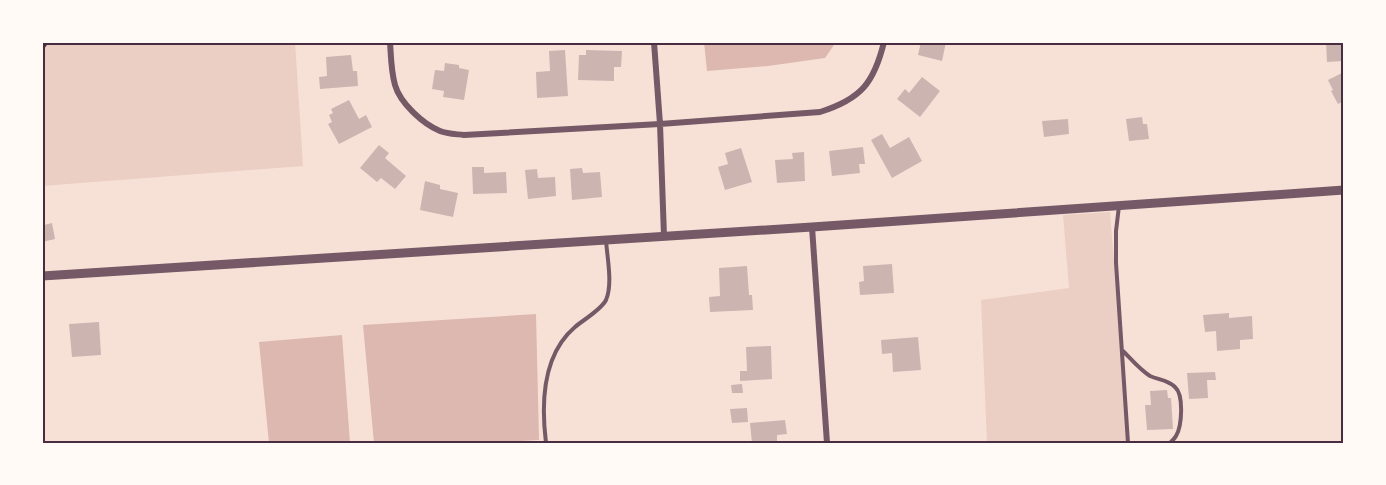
<svg xmlns="http://www.w3.org/2000/svg" width="1386" height="485" font-family="'Noto Sans',sans-serif">
<style>
.green{fill:#ebcfc5}
.water{fill:#dcb8b0}
.building{fill:#ccb4b1}
.lines{fill:none;stroke-linecap:round;stroke-linejoin:round}
.path{stroke:#4a2c40;stroke-width:2}
.service{stroke:#755966;stroke-width:4}
.minor{stroke:#755966;stroke-width:6}
.tertiary{stroke:#755966;stroke-width:9}
.neatline{fill:none;stroke:#4a2c40;stroke-width:2}
</style>
<rect width="100%" height="100%" fill="#f7e1d7"/>
<!-- green -->
<path class="green" d="M42 42H295L303 166 42 186Z
M1110 212 1129 443H987L981 300 1069 288 1063 215Z"/>
<!-- water -->
<path class="water" d="M704 42H836L825 58 768 66 707 71Z
M536 314 539 440 489 443H374L363 325Z
M342 335 350 443H269L259 342Z"/>
<!-- building -->
<path class="building" d="M921 42H946L942 61 918 55Z
M1326 42H1344L1343 61 1327 62Z
M565 50 568 96 537 98 536 72 550 71 549 51Z
M586 50 622 51 621 67H614V81L578 80 579 55H586Z
M351 55 353 71H357L358 86 320 89 319 77 327 76 326 57Z
M445 63 459 65V68L469 70 464 100 443 97 444 91 432 89 435 70 444 71Z
M1344 72V101L1338 104 1331 91 1333 90 1328 80Z
M922 77 940 91 920 117 897 99 905 89 909 93Z
M349 100 359 119 366 115 372 127 339 144 328 124 332 122 329 115 333 113 331 109Z
M1142 117 1143 124H1147L1149 139 1129 141 1126 119Z
M1068 119 1069 134 1044 137 1042 121Z
M882 134 890 148 909 137 922 161 892 178 871 140Z
M379 145 389 153 385 158 406 176 395 189 381 178 377 182 360 168Z
M863 147 865 164H859L860 173 832 176 829 151Z
M741 148 752 182 725 190 718 167 728 164 725 153Z
M804 152 805 181 777 183 775 160 793 159 792 153Z
M472 167H484V173L506 172 507 193 473 194Z
M582 168 583 173 600 172 602 197 572 200 570 169Z
M537 169 538 178 555 177 556 196 528 199 525 170Z
M425 181 440 185V189L458 193 453 217 420 210Z
M42 219 44 225 52 223 55 239 42 242Z
M892 264 894 293 860 295 859 282 864 281 863 266Z
M747 266 749 295H752L753 310 710 312 709 297 720 296 719 268Z
M1229 313V318L1252 316 1253 339 1240 340V349L1217 351 1216 331 1205 332 1203 315Z
M99 322 101 355 72 357 69 324Z
M918 337 921 370 893 372 892 353 882 354 881 340Z
M771 346 772 379 740 381V371H747L746 347Z
M1215 372 1216 380H1207L1208 398 1189 399 1187 373Z
M742 384 743 393H732L731 385Z
M1167 390 1168 398H1171L1173 429 1147 430 1145 405H1151L1150 391Z
M747 408 748 422 732 423 730 409Z
M785 420 787 434 777 435V443H752L750 423Z"/>
<g class="lines">
<!-- path -->
<path class="path" d="M42 50 48 42"/>
<!-- service -->
<path class="service" d="M1119 206 1116 231V263L1128 443
M1123 351C1131 359 1140 370 1150 376 1159 380 1168 380 1175 387 1184 395 1182 426 1176 436 1175 438 1172 441 1170 443
M546 443C541 403 542 355 575 327 583 320 601 310 606 300 613 284 607 257 606 240"/>
<!-- minor -->
<path class="minor" d="M390 42C391 56 391 71 395 85 400 103 423 124 440 131 447 134 456 134 464 135L660 124 820 112C861 99 874 83 884 42
M654 42 660 124 664 236
M812 227 827 443"/>
<!-- tertiary -->
<path class="tertiary" d="M42 276 812 227 1344 190"/>
</g>
<!-- border -->
<rect width="1386" height="485" fill="none" stroke="#fffaf5" stroke-width="87"/>
<rect x="44" y="44" width="1298" height="398" class="neatline"/>
</svg>
